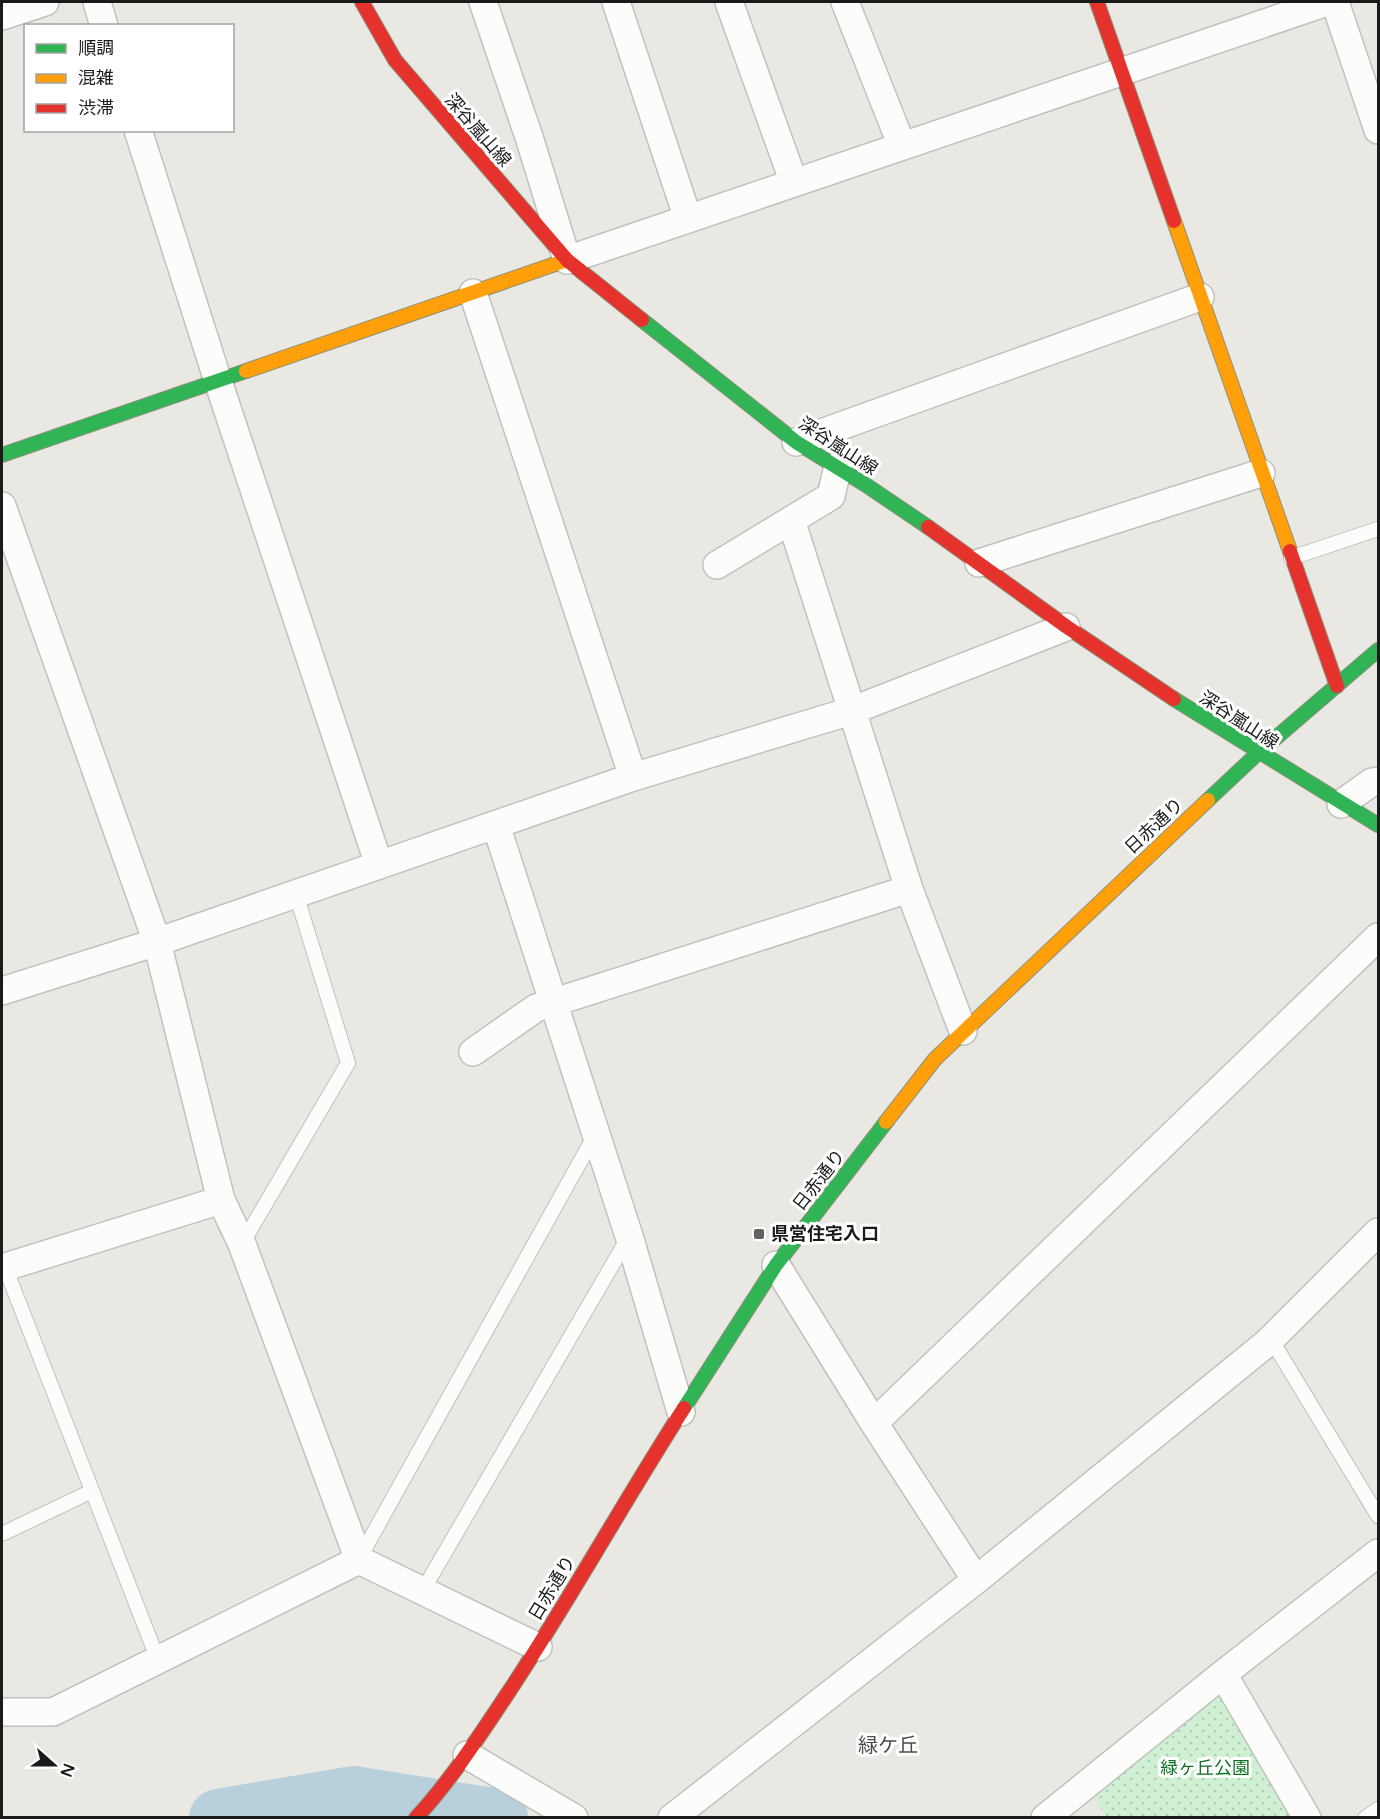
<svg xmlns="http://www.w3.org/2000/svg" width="1380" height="1819" font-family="'Varela Round','Noto Sans JP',sans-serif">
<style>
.park{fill:url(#park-dots)}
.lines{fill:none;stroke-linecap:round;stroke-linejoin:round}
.river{stroke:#b7d0dc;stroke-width:58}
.lane-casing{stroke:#c1c1bf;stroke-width:16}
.street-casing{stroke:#c1c1bf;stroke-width:30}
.fast-casing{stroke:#8e927c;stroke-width:16}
.slow-casing{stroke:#8e927c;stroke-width:16}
.jam-casing{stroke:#8e927c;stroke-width:16}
.lane{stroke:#fcfcfb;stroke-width:14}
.street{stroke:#fcfcfb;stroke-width:27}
.fast{stroke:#30b455;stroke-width:14}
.slow{stroke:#ff9f0a;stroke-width:14}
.jam{stroke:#e5322d;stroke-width:14}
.poi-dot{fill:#626260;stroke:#fff;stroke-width:2}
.labels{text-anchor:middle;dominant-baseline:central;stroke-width:6;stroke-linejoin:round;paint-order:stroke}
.street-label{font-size:18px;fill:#1a1a1a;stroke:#fff}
.poi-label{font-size:18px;font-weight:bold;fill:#1a1a1a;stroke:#fff;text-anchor:start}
.park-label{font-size:18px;fill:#0f7223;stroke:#fff}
.neighbourhood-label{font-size:20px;fill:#4d4d4d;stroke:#fff}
</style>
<defs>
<pattern id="park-dots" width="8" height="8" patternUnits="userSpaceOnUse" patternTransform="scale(1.5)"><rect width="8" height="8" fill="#d0f0d4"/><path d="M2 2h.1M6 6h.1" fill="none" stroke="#b2cdb5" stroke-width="1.8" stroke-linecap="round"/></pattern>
</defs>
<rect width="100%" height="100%" fill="#e9e8e3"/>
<!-- park -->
<path class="park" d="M1221 1694 1293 1817H1106L1092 1794Z"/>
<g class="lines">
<!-- river -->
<path class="river" d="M218 1818 353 1795 499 1818"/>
<defs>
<path id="lane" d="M1291 558 1378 529
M242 1244 348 1063 296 894
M5 1267 158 1660
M1271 1339 1378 1516
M2 1534 92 1491
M359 1559 595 1135
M423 1590 628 1238
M1365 1818 1378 1809"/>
<path id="street" d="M97 2 104 26
M483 2 529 137 567 260 1327 2
M616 2 688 219
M729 2 794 183
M845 2 902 146
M1335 2 1378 130
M2 16 45 2
M138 130 218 381 379 865
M473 293 633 777
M796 442 1200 297
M2 506 157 942 221 1200 242 1244 359 1560 538 1647
M791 520 909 889 963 1031
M979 563 1261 473
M717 565 831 496 838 466
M1341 804 1372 782 1378 781
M496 825 629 1236 681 1412
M2 991 157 942 633 777 851 711 1066 627
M473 1052 536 1008 909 889
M776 1265 874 1423 976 1580
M2 1268 221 1200
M874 1423 1378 937
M1223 1674 1307 1818
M2 1712H53L359 1560
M467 1755 574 1818
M672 1818 976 1580 1267 1343 1378 1232
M1045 1818 1223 1674 1378 1553"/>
<path id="fast" d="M642 320 796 442 866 485 928 527
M2 455 246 371
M1174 699 1378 825
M1208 800 1257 754 1378 650
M684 1408 776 1265 886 1122"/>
<path id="slow" d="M1174 221 1290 551
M246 371 567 260
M886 1122 935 1059 1208 800"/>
<path id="jam" d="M362 2 395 60 567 260 642 320
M1097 2 1174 221
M928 527 1067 627 1174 699
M1290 551 1337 686
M416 1818C452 1779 480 1735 510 1690 571 1598 624 1501 684 1408"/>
</defs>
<!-- lane casing -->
<use href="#lane" class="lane-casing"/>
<!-- street casing -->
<use href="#street" class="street-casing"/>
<!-- fast casing -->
<use href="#fast" class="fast-casing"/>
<!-- slow casing -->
<use href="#slow" class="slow-casing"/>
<!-- jam casing -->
<use href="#jam" class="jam-casing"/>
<!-- lane -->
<use href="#lane" class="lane"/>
<!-- street -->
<use href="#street" class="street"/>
<!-- fast -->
<use href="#fast" class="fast"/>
<!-- slow -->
<use href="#slow" class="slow"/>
<!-- jam -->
<use href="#jam" class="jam"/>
</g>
<!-- markers -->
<rect class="poi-dot" x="753" y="1228" width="12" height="12" rx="3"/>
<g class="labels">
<!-- street labels -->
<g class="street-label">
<text transform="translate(478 130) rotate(49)">深谷嵐山線</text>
<text transform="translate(838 446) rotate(33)">深谷嵐山線</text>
<text transform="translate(1239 720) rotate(33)">深谷嵐山線</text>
<text transform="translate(1154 826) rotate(-43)">日赤通り</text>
<text transform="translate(819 1180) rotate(-52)">日赤通り</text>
<text transform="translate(552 1588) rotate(-59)">日赤通り</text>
</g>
<!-- poi labels -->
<g class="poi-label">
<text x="771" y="1234">県営住宅入口</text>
</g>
<!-- park labels -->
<g class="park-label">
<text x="1205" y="1768">緑ヶ丘公園</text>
</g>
<!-- neighbourhood labels -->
<g class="neighbourhood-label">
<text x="888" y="1746">緑ケ丘</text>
</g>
</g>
<!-- border -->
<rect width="1380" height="1819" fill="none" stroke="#1a1a1a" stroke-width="6"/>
<!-- legend -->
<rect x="24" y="24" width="210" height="108" fill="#ffffff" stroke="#a3a3a3" stroke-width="1.5"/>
<rect x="36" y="44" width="30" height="9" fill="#30b455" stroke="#a3a3a3" stroke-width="1.5"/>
<text x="78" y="54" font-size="18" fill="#1a1a1a">順調</text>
<rect x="36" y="74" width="30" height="9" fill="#ff9f0a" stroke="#a3a3a3" stroke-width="1.5"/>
<text x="78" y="84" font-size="18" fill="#1a1a1a">混雑</text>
<rect x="36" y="104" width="30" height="9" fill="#e5322d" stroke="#a3a3a3" stroke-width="1.5"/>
<text x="78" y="114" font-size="18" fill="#1a1a1a">渋滞</text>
<!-- north arrow -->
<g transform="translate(54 1765) rotate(111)" stroke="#ffffff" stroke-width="4.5" paint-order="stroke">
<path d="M0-4.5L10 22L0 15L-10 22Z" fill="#1a1a1a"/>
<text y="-9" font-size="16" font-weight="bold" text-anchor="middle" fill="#1a1a1a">N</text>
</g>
</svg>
